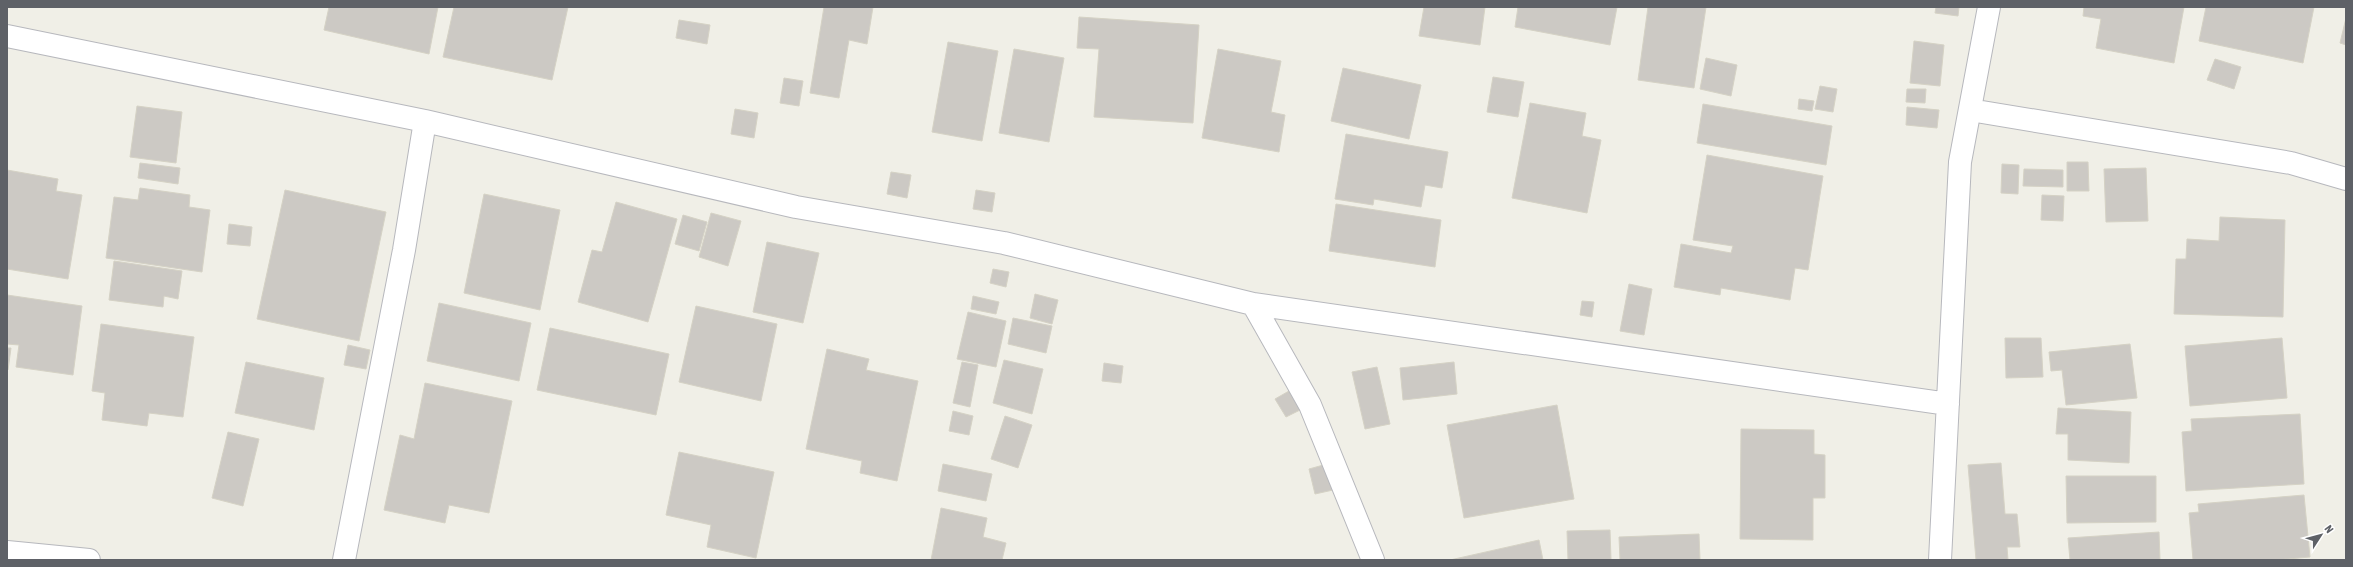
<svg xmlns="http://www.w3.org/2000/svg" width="2353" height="567" font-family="'Asap Condensed',sans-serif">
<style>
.building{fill:#ccc9c4;stroke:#d5d2c5}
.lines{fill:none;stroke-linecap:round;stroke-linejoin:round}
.minor-casing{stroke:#b7b8bd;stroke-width:24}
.minor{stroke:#fff;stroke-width:22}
</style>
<rect width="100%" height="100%" fill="#f0efe7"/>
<!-- building -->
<path class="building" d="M329 7H438L429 54 324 30Z
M454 7H568L552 80 443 57Z
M824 7H873L867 44 849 40 839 98 810 93Z
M1424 7H1485L1480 45 1419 36Z
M1518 7H1617L1610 45 1515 27Z
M1648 7H1706L1694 88 1638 80Z
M1936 7H1959L1958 16 1935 13Z
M2084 7H2184L2174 63 2096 48 2101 19 2083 16Z
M2206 7H2314L2303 63 2199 41Z
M1079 17 1199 25 1193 123 1094 117 1099 49 1077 48Z
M2346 18V45L2340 43Z
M679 20 710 25 707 44 676 38Z
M1914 41 1944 45 1940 86 1910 83Z
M948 42 998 51 982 141 932 132Z
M1014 49 1064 58 1049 142 999 133Z
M1218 49 1281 61 1271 112 1285 115 1279 152 1202 138Z
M1706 58 1737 65 1731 96 1700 89Z
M2215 59 2241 67 2234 89 2207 80Z
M1343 68 1421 85 1409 139 1331 121Z
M1493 77 1524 82 1518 117 1487 112Z
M784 78 803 81 799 106 780 103Z
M1820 86 1837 89 1833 112 1815 109Z
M1907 89H1926L1925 103 1906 102Z
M1799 99 1814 101 1812 111 1798 109Z
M1530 103 1586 113 1582 136 1601 140 1587 213 1512 198Z
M1703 104 1832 126 1826 165 1697 143Z
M137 106 182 112 176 163 130 157Z
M1907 107 1939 110 1937 128 1906 125Z
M735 109 758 113 754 138 731 134Z
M1346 134 1448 152 1442 188 1425 185 1421 207 1374 199 1373 205 1335 199Z
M1707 155 1823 176 1808 270 1795 268 1790 300 1721 288 1720 295 1674 287 1681 244 1731 253 1733 246 1693 240Z
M2067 162H2088L2089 191H2067Z
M140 163 180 168 178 184 138 178Z
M2002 164 2019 165 2018 194 2001 193Z
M2146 168 2148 221 2106 222 2104 169Z
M2024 169 2063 170V187L2023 186Z
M7 170 58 179 56 191 82 195 68 279 7 269Z
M891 172 911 175 907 198 887 194Z
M140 188 190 195 189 207 210 210 202 272 106 258 114 197 138 200Z
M285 190 386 212 359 341 257 319Z
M976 190 995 193 992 212 973 209Z
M484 194 560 210 540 310 464 293Z
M2042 195 2064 196 2063 221 2041 220Z
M616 202 677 219 648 322 578 302 592 250 602 252Z
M1336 204 1441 220 1435 267 1329 251Z
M711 213 741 221 728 266 699 257Z
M683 215 707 222 699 251 675 244Z
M2220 217 2285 220 2283 317 2174 314 2176 259H2186L2187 239 2219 241Z
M229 224 252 227 250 246 227 244Z
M767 242 819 253 803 323 753 312Z
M114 261 182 271 178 299 164 296 163 307 109 300Z
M993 269 1009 272 1006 287 990 283Z
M1629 284 1652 289 1644 335 1620 331Z
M1035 294 1058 300 1052 324 1030 318Z
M7 295 82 306 73 375 16 367 19 345 7 344Z
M973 296 999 302 996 314 971 309Z
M1582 301 1594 302 1592 317 1580 315Z
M439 303 531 323 519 381 427 361Z
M696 306 777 324 761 401 679 382Z
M968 312 1006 321 996 367 957 359Z
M1013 318 1052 326 1046 353 1008 344Z
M101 324 194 337 183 417 149 413 147 426 102 420 105 393 92 391Z
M550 328 669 354 656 415 537 390Z
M2005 338H2041L2043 377 2006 378Z
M2282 338 2287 398 2190 406 2185 346Z
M2130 344 2137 398 2066 405 2062 370 2051 371 2049 352Z
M348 345 370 350 366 369 344 365Z
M7 348H11L8 370H7Z
M827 349 869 359 866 370 918 381 897 481 860 473 862 461 806 449Z
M1004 360 1043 369 1032 414 993 403Z
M246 362 324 378 314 430 235 413Z
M962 362 978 365 970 407 953 403Z
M1454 362 1457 394 1403 400 1400 368Z
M1104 363 1123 366 1121 383 1102 381Z
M1377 367 1390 424 1365 429 1352 372Z
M425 383 512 401 489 513 449 505 445 523 384 510 400 435 414 439Z
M1289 391 1300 410 1286 417 1275 399Z
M1557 405 1574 499 1464 518 1447 425Z
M2058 408 2131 412 2129 463 2068 460V434H2056Z
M953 411 973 416 969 435 949 431Z
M2300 414 2304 484 2186 491 2182 432 2192 431 2191 419Z
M1005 416 1032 425 1018 468 991 459Z
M1741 429 1814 430V454L1825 455V498H1813V540L1740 539Z
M228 432 259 439 243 506 212 498Z
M679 452 774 472 756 558 707 547 711 525 666 515Z
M2001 463 2005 514H2017L2020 547H2007L2008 560H1976L1968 465Z
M943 464 992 474 986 501 938 491Z
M1327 464 1333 490 1315 494 1309 469Z
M2066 476H2156V522L2067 523Z
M2304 495 2310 557 2277 560H2193L2189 513 2199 512 2198 504Z
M941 508 987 518 983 537 1006 543 1002 560H931Z
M1610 530 1611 560H1568L1567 531Z
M2159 532 2160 560H2070L2068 538Z
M1699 534 1700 560H1620L1619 537Z
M1539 540 1543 560H1450Z"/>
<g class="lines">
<defs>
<path id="minor" d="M7 36 425 121 796 207 1004 243 1253 304 1310 405 1373 560
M1970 110 2291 163 2346 179
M1253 304 1948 404
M7 552 89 560
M344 560 404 250 425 121
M1940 560 1960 162 1989 7"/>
</defs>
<!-- minor casing -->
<use href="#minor" class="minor-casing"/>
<!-- minor -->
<use href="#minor" class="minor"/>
</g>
<!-- border -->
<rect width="2353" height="567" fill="none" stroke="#5e6167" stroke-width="16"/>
<!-- north arrow -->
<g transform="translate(2321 535) rotate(54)" stroke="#ffffff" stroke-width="3" paint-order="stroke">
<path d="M0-3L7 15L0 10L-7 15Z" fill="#5e6167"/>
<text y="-6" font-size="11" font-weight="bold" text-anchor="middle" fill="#5e6167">N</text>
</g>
</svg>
